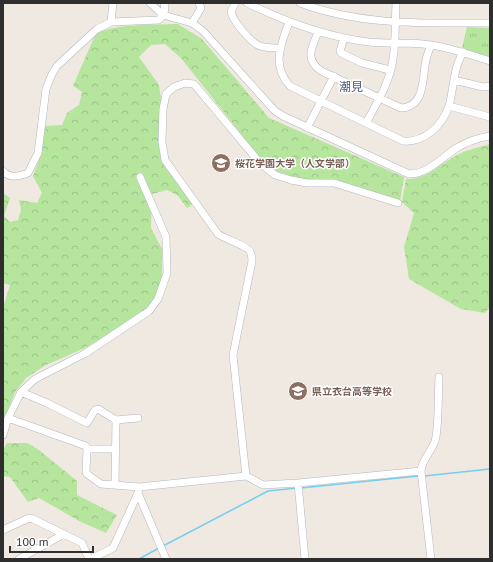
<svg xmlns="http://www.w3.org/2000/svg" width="493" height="562" font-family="'PT Sans','Noto Sans JP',sans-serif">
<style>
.forest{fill:url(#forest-crowns)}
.park{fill:url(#park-tufts)}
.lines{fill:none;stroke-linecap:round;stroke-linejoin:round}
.stream{stroke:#75cff0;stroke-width:1.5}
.minor-casing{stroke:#b4b7c1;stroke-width:8}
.minor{stroke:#fff;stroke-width:7}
.labels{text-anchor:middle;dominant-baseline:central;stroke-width:3;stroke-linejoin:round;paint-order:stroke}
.education-label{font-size:10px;font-weight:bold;fill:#785e54;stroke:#fff;text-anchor:start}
.quarter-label{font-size:12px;fill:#4d5680;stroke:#fff}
</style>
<defs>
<pattern id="forest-crowns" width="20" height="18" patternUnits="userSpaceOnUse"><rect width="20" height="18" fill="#b6e59e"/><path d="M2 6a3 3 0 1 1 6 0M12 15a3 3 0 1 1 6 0" fill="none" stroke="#9dc588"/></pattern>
<pattern id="park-tufts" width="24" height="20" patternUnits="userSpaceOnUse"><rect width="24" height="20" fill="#b6e59e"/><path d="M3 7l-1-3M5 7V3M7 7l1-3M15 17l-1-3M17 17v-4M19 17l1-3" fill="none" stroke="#9dc588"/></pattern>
</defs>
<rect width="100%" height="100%" fill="#efe9e1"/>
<!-- forest -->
<path class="forest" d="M178 24 202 39 269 118 404 177 400 201 276 173 264 163 181 58 165 44 151 45 139 57 159 85 162 105 159 143 162 163 193 204 187 208 177 195 167 190 152 194 151 228 162 249V277L153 303 133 320 85 348 46 365 26 378 15 392 5 419H3V307L10 285 3 283V196L5 194 10 198 4 216 10 222 18 220 21 210 19 200 37 203 42 193 33 176 41 154 45 126 62 125 67 113 79 105 82 92 73 86 96 33C122 23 151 25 178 24Z
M490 144V307L485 313 461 309 409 279 404 247 414 213 402 202 406 179C429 179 438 165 457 155 467 150 479 147 490 144Z
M7 443H27L39 450 77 481V495L117 515 106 533 81 522 39 498 28 502 10 477 3 476V450Z"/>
<!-- park -->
<path class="park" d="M467 27 490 28V58L462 48Z"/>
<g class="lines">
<!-- stream -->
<path class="stream" d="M424 476 490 469
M301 488 418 476
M163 546 268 491 297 488
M139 559 159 548"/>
<defs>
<path id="minor" d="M150 3 163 15 192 23 203 31 275 111 283 116 409 174C428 174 440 159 455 149 466 142 477 138 490 136
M235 3 231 12C233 21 251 43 260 46 266 48 274 48 280 48
M247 3C286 22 326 37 369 42 390 44 411 42 431 45 451 48 471 55 490 61
M300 3C361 26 426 23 490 23
M111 22 113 3
M289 22C281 45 271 65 290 86L403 141C424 143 442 126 449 106 452 95 453 82 456 70 457 64 460 58 463 52
M192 23 201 8 199 3
M318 32C312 48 304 58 321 71L401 108C426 107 422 77 426 60 427 55 429 50 431 45
M344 38 340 51 341 53 362 63 390 70
M454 80 483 87 490 86
M449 106 490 117
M366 123C377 103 390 82 393 59 396 41 395 22 396 3
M307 128 334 76
M3 171C10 179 19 176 28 173L38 153 46 89 52 74 57 66 97 29 111 22 159 20C164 14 166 11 164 3
M21 392 47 403 87 423 95 410 98 409 116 420
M8 418 86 446 87 449 86 472 87 474 101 484 139 487 246 476 263 485 298 483 421 471
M3 435 8 418 21 392 35 379 86 353 149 311 158 299 167 273 166 237 140 177
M87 449H116
M246 476 233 355 252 261C252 258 251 254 250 251 247 246 225 239 218 234L165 160 162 142 163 109 166 94 174 87 185 83 194 84 260 163 275 175 291 180 307 183H334L398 203
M298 483 305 559
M115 485 116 420 138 418
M138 493 166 559
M3 530 29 518 33 519 82 543 89 559
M19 559 64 534
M91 559 113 548 138 493 139 487
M431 559 421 471C422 458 434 450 436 437 439 417 438 396 439 377"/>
</defs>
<!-- minor casing -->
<use href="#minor" class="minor-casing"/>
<!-- minor -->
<use href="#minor" class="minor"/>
</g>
<!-- icons -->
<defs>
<symbol id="university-disc" viewBox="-11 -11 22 22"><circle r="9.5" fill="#8d6e63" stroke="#fff"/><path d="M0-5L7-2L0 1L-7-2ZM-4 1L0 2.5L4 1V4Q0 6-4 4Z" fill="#fff"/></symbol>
<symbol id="school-disc" viewBox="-11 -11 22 22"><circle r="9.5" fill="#8d6e63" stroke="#fff"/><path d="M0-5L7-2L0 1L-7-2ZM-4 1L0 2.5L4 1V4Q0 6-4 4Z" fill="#fff"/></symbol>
</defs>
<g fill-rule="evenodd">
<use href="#university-disc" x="210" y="152" width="22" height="22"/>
<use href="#school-disc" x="287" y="380" width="22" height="22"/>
</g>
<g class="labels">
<!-- education labels -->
<g class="education-label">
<text x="235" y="163">桜花学園大学（人文学部）</text>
<text x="312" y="391">県立衣台高等学校</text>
</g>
<!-- quarter labels -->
<g class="quarter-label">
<text x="351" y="86">潮見</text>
</g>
</g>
<!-- border -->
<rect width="493" height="562" fill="none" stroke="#2e2e2e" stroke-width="8"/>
<!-- scale -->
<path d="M10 546v6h83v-6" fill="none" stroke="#2e2e2e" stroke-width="2"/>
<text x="16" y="546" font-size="12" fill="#2e2e2e" stroke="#ffffff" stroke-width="3" paint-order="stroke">100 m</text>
</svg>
